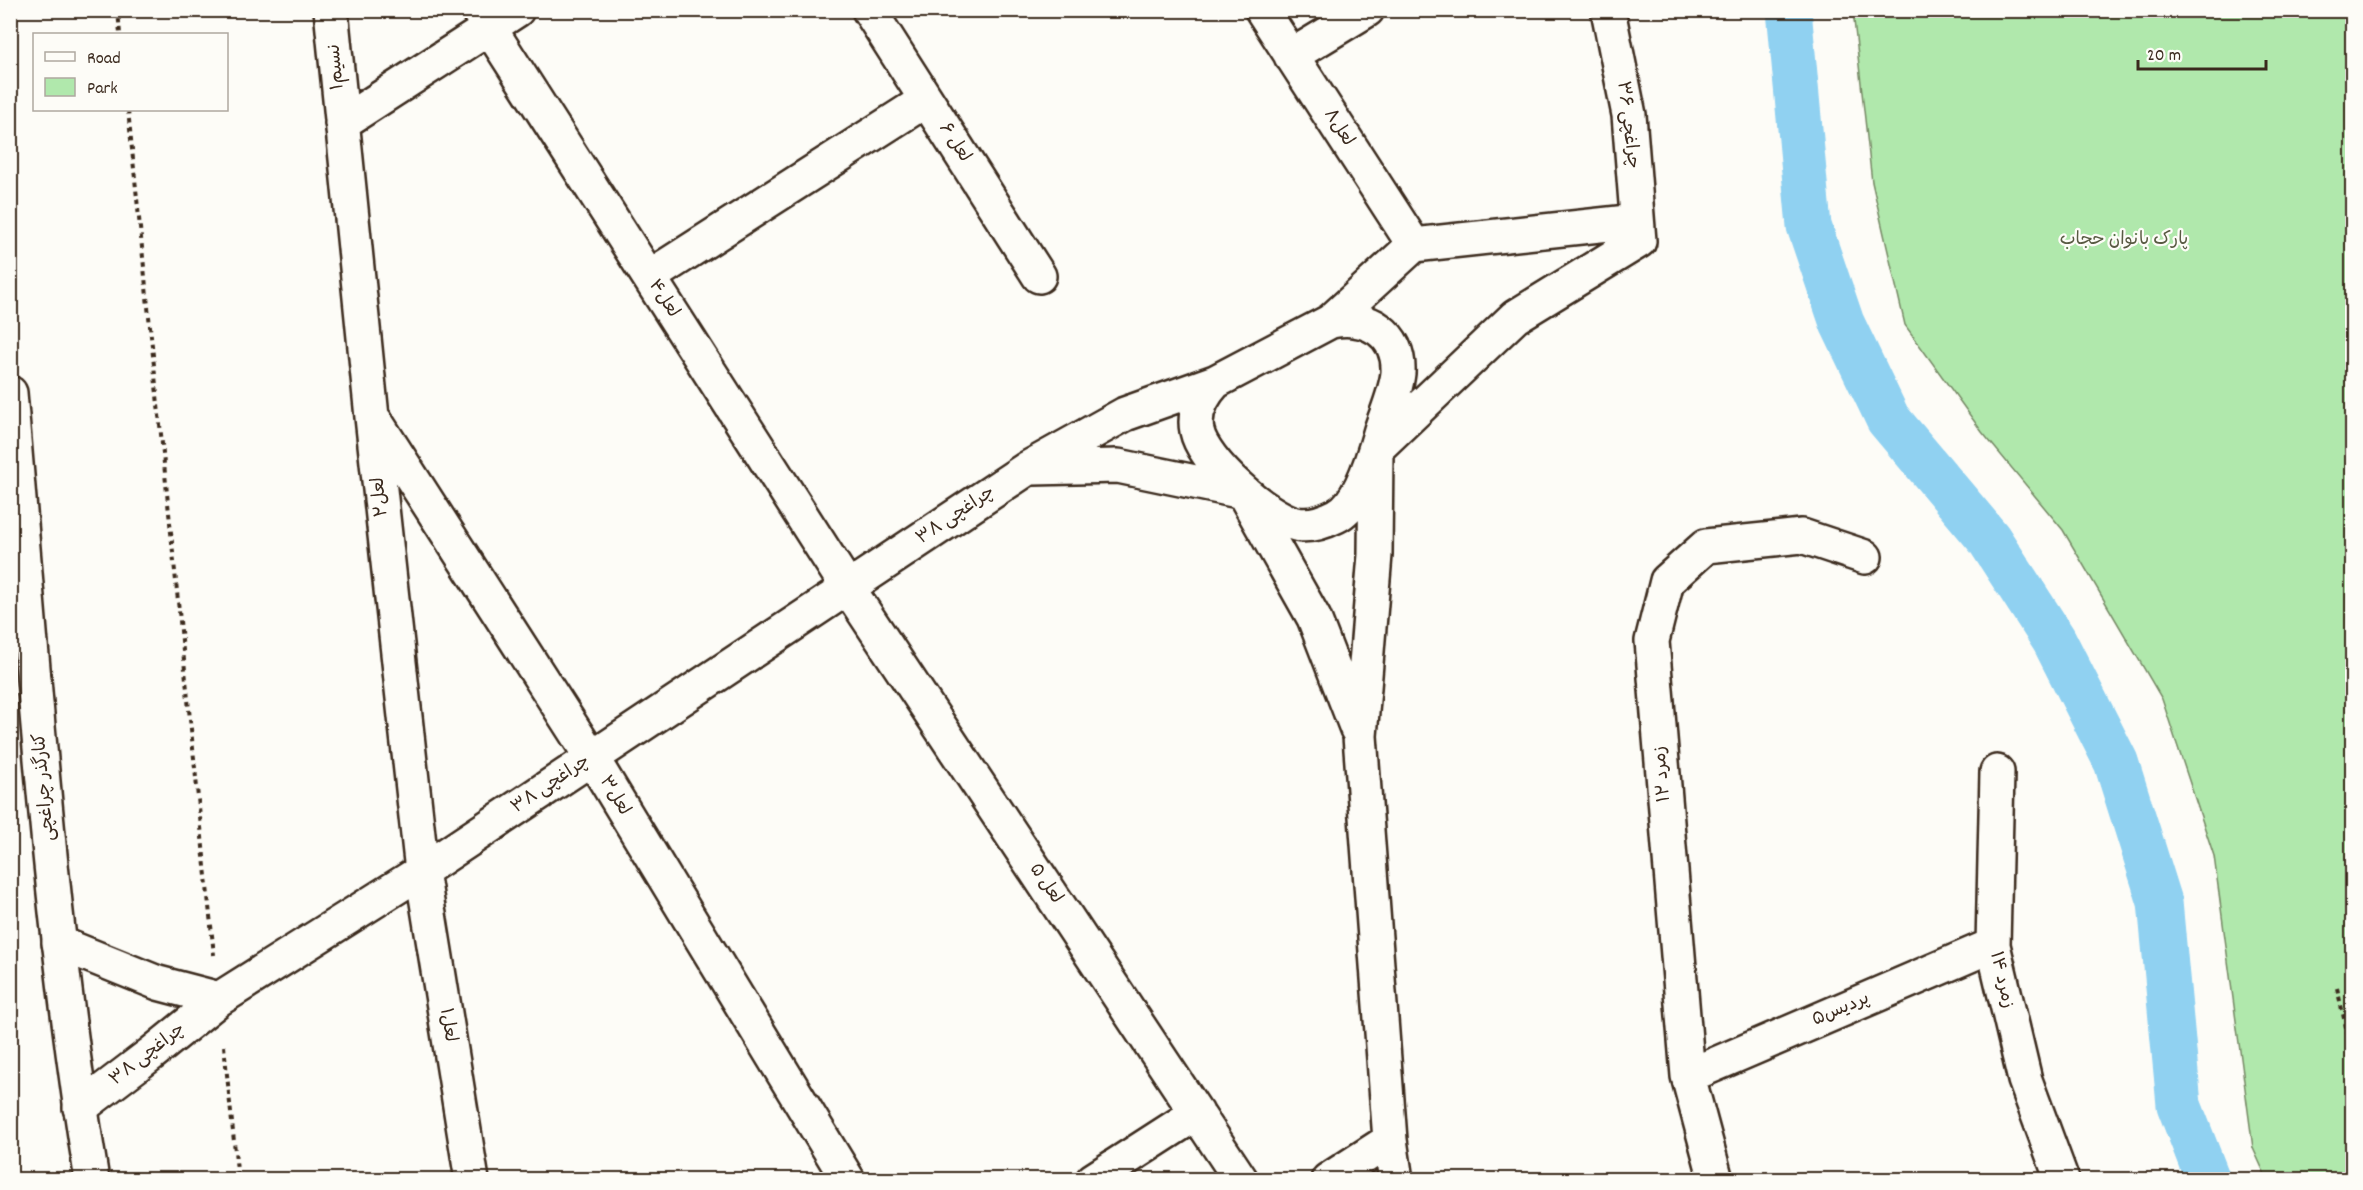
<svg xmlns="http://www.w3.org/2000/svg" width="2363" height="1190" font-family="Dekko,'Playpen Sans Arabic',sans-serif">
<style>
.green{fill:#b0e8ac;stroke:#768965;stroke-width:1.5}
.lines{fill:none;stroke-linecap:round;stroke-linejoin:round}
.canal{stroke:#90d1f1;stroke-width:45}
.minor-casing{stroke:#3b2a1e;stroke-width:38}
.secondary-casing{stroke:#3b2a1e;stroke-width:38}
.path{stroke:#3b2a1e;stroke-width:4;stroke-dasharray:4.5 4.5;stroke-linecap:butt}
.minor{stroke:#fdfcf7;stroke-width:33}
.secondary{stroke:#fdfcf7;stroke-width:33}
.labels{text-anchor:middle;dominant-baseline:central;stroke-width:4.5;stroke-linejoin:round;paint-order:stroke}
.street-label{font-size:18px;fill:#3b2a1e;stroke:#fdfcf7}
.park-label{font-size:18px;fill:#585a42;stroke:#fdfcf7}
</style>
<rect width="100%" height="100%" fill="#fdfcf7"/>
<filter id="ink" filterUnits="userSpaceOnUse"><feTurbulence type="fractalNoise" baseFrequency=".0167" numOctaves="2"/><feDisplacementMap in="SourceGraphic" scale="12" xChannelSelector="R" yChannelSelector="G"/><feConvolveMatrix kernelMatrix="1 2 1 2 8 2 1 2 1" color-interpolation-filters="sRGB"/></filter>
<g filter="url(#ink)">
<!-- green -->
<path class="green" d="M1853 11H2352V1179H2267L2253 1148 2214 856 2162 699 2063 530 1982 432 1905 325 1872 182Z"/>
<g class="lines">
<!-- canal -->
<path class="canal" d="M1789 10 1809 226 1842 323 1888 419 1989 539 2054 640 2116 762 2160 902 2179 1105 2208 1180"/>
<defs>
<path id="minor" d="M331 10 372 417 422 871 472 1180
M478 10 848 588 1241 1180
M869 10 1039 276
M1262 10 1414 245
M1291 56 1367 10
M342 123 517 10
M649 277 926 100
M1331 321 1414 245 1637 221
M376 422 592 758 848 1180
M1033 468 1118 466 1243 492 1314 618 1357 729
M1997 772 1993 945 2025 1080 2062 1180
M59 943 158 983 219 999
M1688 1076 1993 945
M80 1108 151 1054 219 999 422 871 1028 468 1125 414 1215 382 1331 321C1367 314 1400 333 1398 373 1396 392 1387 412 1381 430 1374 455 1360 505 1336 516 1324 522 1310 527 1296 524 1267 518 1203 461 1197 431 1193 412 1202 396 1215 382
M1093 1180 1197 1113
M1328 1180 1390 1140
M1396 1180 1390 1140 1360 736 1375 555 1376 449 1515 317 1639 241 1629 115 1608 10
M1716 1180 1688 1076 1652 641 1667 581 1706 546 1802 536 1865 557"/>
<path id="secondary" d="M10 393C33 656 49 920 92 1180"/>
</defs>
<!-- minor casing -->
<use href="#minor" class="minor-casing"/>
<!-- secondary casing -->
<use href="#secondary" class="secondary-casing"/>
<!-- path -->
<path class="path" d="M118 10 120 34
M128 110 214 955
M2337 988 2352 1053
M224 1046 238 1180"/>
<!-- minor -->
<use href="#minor" class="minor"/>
<!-- secondary -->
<use href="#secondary" class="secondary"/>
</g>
</g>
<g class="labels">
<!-- street labels -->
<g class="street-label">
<text transform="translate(337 67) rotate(-95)">نسیم۱</text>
<text transform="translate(1627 125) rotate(83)">چراغچی ۳۶</text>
<text transform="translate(1338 128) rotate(57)">لعل۸</text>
<text transform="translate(954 143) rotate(57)">لعل ۶</text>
<text transform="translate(663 299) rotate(57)">لعل۴</text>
<text transform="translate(381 497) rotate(-96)">لعل۲</text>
<text transform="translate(956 516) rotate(-34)">چراغچی ۳۸</text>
<text transform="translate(1663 774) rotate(-95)">زمرد ۱۲</text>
<text transform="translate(551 785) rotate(-34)">چراغچی ۳۸</text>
<text transform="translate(45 787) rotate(-95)">کنارگذر چراغچی</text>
<text transform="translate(614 796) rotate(59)">لعل۳</text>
<text transform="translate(1045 884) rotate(56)">لعل ۵</text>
<text transform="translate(2001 980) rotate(77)">زمرد ۱۴</text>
<text transform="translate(1841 1010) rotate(-23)">پردیس۵</text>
<text transform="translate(447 1025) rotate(81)">لعل۱</text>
<text transform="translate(148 1055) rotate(-38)">چراغچی ۳۸</text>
</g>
<!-- park labels -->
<g class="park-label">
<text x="2124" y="240">پارک بانوان حجاب</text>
</g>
</g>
<!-- margin -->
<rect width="2363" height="1190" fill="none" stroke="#fdfcf7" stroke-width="36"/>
<rect x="18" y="18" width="2327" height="1154" fill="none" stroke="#3b2a1e" stroke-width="2" filter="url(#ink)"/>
<!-- legend -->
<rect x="33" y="33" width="195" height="78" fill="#fdfcf7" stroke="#afa8a0" stroke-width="1.5"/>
<rect x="45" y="52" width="30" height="9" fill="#fdfcf7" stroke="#afa8a0" stroke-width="1.5"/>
<text x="87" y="63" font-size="18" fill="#3b2a1e">Road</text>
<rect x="45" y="78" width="30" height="18" fill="#b0e8ac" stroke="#afa8a0" stroke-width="1.5"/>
<text x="87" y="93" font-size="18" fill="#3b2a1e">Park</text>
<!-- scale -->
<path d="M2138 60v9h128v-9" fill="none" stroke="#3b2a1e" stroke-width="3"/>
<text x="2147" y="60" font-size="18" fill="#3b2a1e" stroke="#fdfcf7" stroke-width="4.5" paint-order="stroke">20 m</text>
</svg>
